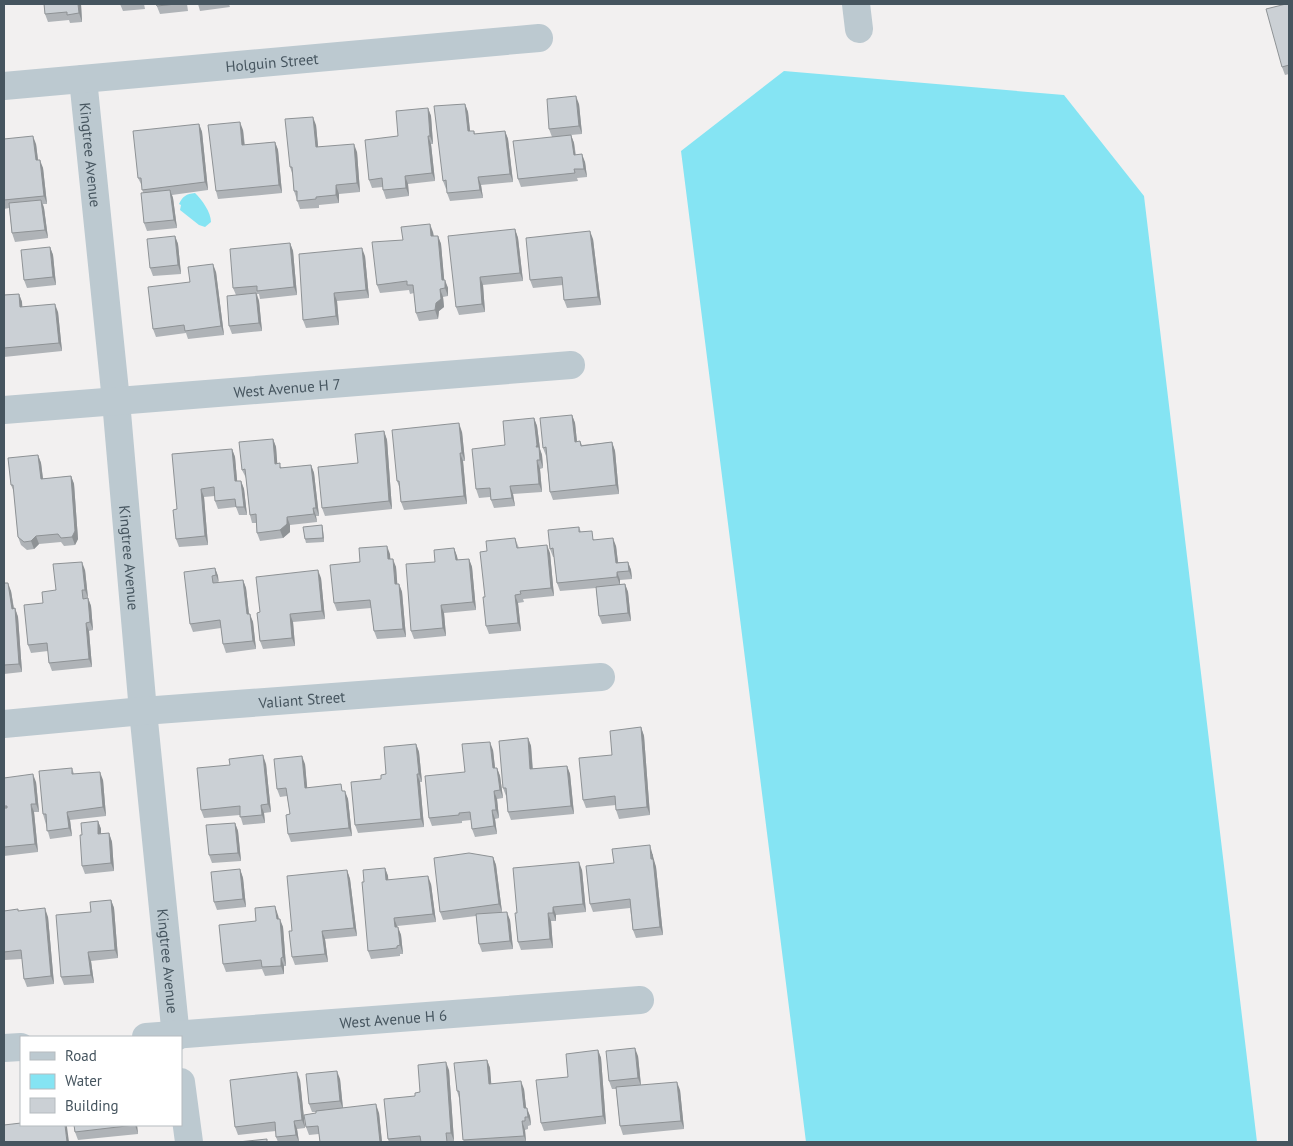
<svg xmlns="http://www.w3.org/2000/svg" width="1293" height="1146" font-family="'PT Sans',sans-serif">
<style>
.water{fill:#85e4f3}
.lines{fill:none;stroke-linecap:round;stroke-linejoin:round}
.minor{stroke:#bcc9d0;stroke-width:28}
.wall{fill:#afb3b7}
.shaded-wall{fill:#8e9295}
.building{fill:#cbd0d5;stroke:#8e9295}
.labels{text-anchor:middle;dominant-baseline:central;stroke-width:4;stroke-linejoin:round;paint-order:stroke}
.street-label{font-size:15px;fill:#46555f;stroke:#fff}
</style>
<rect width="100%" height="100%" fill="#f2f0f0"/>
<!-- water -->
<path class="water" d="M784 71 1064 95 1144 196 1257 1142H806L681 151Z
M195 193C202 200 211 212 211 222L205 227 199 225 180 210 181 205 179 204C183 196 186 194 195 193Z"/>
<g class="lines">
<!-- minor -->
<g class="minor">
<path d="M856 4 859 29"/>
<path id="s1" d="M83 79 116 401 143 711 176 1037"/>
<path id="s2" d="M4 86 539 38"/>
<path id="s3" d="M4 410 571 365"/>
<path id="s4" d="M4 724 143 711 601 677"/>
<path id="s5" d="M146 1037 640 1000"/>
<path d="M4 1048 21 1047"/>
<path d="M181 1082 189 1142"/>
</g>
</g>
<!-- wall -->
<path class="wall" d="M44 4H81L82 22 70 23 69 20 48 22 45 14Z
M120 4H144L145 9 123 11Z
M156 4H187L188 11 160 14Z
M198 4H229L230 7 200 11Z
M1289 4V74L1285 75 1282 67Z
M465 104 468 112 470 131H474L475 134 505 131 508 139 513 182 481 185 483 198 450 201 447 193V189H446L443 181Z
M579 104 582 134 571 135 574 143 576 155 585 162 587 177 577 178 578 181 521 187 518 179 552 137 549 129Z
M428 108 431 116 433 144H431L435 181 408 184 409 196 386 199 383 190V187L372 188 369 180 398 136Z
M199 124 202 132 208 190 172 195 173 198 177 228 147 231 144 223 143 193 142 186 138 178Z
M316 125 318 147 357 152 360 192 339 194V203L319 205V208L300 209 294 191 293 176 290 167Z
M243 130 245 145 275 142 278 150 282 193 218 199 216 191Z
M4 139 36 144 38 160 43 168 47 204H43L44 208 48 238 15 242 12 233 9 208 4 209Z
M515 229 518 238 523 281 483 285 485 312 459 315 456 307Z
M433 232 434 236H438L441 244 444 280 448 288V296L443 297 444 307 439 311 438 319 419 321 416 313 414 293 410 294 409 290 380 293 377 285 403 240Z
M175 236 178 244 181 274 153 276 150 268Z
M593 239 601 305 567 308 564 300 563 285 533 288 530 280Z
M290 243 293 251 297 295 260 299 259 294H257L259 301 262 331 232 334 229 326 236 295 233 288Z
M50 247 53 255 56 285 27 288 24 280Z
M365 256 369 298 337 301 339 325 306 328 303 320Z
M216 272 224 335 188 339 186 333 156 337 153 329 190 282Z
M19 294 22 302V307L58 312 62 351 4 357V295Z
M572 415 575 423 577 442 580 441 582 445 612 442 615 451 619 494 553 500 550 492 546 456 543 448Z
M534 418 537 426 540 449 542 455 543 468 540 469 542 492 513 494 515 506 494 508 491 500 490 497 479 498 476 489 505 445Z
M384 431 387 440 392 509 325 516 322 508Z
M462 432 465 461H463L467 504 404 510 401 502 400 489 397 481Z
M273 439 276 447 277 463 282 468 311 465 314 473 319 516H316L317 522 290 525V532L283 538 260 541 257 533 256 523H252L250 515 246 478 242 470Z
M232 449 235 457 237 481H241L244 489 247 515H239L236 507 218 509 215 501V496L204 497 208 545 179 547 176 539 177 509Z
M38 455 41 463 43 479 71 476 74 484 78 539 75 545 64 546 61 542 39 544 34 549 27 550 21 545 18 537 14 492 11 485Z
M322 525 323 530 324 542 306 543 305 539Z
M579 527 581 532 595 540 616 546 618 562H628L631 570 632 579 620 580V585L625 584 628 592 631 621 602 624 599 616 596 588 560 591 557 583 554 557H553L550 549Z
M515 538 519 548 550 553 554 596 523 599 524 602 518 603 521 631 489 634 486 626 485 597 487 551Z
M454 548 458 560 469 559 472 567 476 610 444 613 446 636 414 639 411 631 435 562Z
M390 554V559L396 567 397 584H399L402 592 406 637 377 639 374 631 371 608 337 611 334 603 360 562Z
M215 568 218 576V583L243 580 246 588 249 614 253 622 256 649 226 653 223 644 221 628 193 632 190 624Z
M85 570 88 598 91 606 93 630 89 631 92 667 52 671 49 663 48 651 31 653 28 645 56 590Z
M321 578 325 619 293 622 295 646 263 649 260 641V612Z
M4 583 11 591 14 608H15L18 617 22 672 4 674Z
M641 727 644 736 650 815 619 819 616 810V805L586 808 583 800 612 755Z
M528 738 531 746 533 769 567 766 570 774 574 814 511 820 508 812 506 796 503 788Z
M416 744 419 752 422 782H420L424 827 358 833 355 825 381 779Z
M493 750 495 768H497L500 776 503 798 497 799 499 818 495 819 497 834 475 837 472 829 471 820 462 821V823L432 826 429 818 465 772Z
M266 764 271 812 264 813 265 823 243 825 240 815 204 818 201 810Z
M305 764 307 788 344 791 348 799 352 836 291 842 288 834 290 814 287 796 280 797 277 789Z
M72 768 74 774 103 780 106 816 70 820 72 836 50 839 43 814Z
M36 782 39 812H34L38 852 4 856V808H5L4 806Z
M98 821 101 829V834L109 833 112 842 114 871 85 874 82 866V835Z
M235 823 238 831 241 861 212 863 209 855Z
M653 854V859L656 867 663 935 636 938 633 930 630 908 593 912 590 904 614 863Z
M493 857 496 865 502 912 510 920 513 949 482 952 479 944 476 916 443 920 440 912Z
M385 868 388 876V880L431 884 436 922 397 926 401 935 403 954H400V956L371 959 368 951 364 882Z
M240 869 243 878 246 907 217 910 214 902Z
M347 870 350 879 357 936 325 939 328 962 295 965 292 957V931Z
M582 870 586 912 556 915V921H551L553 948 521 950 518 942 517 913Z
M111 900 114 908 118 958 91 961 94 983 64 985 61 977 91 912Z
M4 911H18L48 917 54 984 27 987 24 979 22 959 4 960Z
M278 915 279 919 283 927 286 966H284V974L265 976 262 969 226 972 223 964 256 921Z
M598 1050 601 1058 606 1124 544 1131 541 1123 568 1077Z
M638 1056 641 1085 680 1090 684 1129 623 1135 620 1126 616 1089H612L609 1081Z
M487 1060 490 1068 491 1084 524 1089 526 1108 530 1116 531 1125 528 1126V1129L525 1130 526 1142H464L459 1098 457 1091Z
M449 1070 454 1141 449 1142H389L388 1139 415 1096Z
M340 1079 343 1108 379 1113 382 1142H320L319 1134 309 1135 306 1127 316 1113V1112H312L309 1104Z
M300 1080 305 1128 297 1129 299 1142H278L276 1137V1131L238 1135 235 1127Z
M74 1125H137L138 1134 78 1140 75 1132Z"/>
<!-- shaded-wall -->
<path class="shaded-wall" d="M78 4H81L82 22 79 13Z
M576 96 579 104 582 134 579 126Z
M465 104 468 112 471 140 468 131Z
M428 108 431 116 433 144 430 136Z
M313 117 316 125 319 156 316 147Z
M240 122 243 130 245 153 242 145Z
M199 124 202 132 208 190 205 182Z
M505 131 508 139 513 182 510 174Z
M571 135 574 143 576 163 574 155Z
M33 136 36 144 39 168 36 160Z
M428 136 431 144 435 181 432 173Z
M275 142 278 150 282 193 279 185Z
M354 144 357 152 360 192 357 183Z
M582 154 585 162 587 177 584 169Z
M40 160 43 168 47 204 44 196Z
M405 176 408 184 409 196 406 188Z
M478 177 481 185 483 198 480 190Z
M336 185 339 194V203L336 195Z
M170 190 173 198 177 228 174 220Z
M41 200 44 208 48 238 45 230Z
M430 224 433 232 434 245 431 236Z
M515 229 518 238 523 281 520 273Z
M590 231 593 239 601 305 598 297Z
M175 236 178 244 181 274 178 265Z
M438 236 441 244 445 288 442 280Z
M290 243 293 251 297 295 294 287Z
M50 247 53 255 56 285 53 277Z
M362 248 365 256 369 298 366 290Z
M213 264 216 272 224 335 221 326Z
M480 277 483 285 485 312 482 304Z
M445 280 448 288V296L445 288Z
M440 289 443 297 444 307 439 311 438 319 435 310 436 303Z
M256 293 259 301 262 331 259 323Z
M334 293 337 301 339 325 336 316Z
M19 294 22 302 23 315 20 307Z
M55 304 58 312 62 351 59 343Z
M572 415 575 423 578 451 575 442Z
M534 418 537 426 540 449 542 455 543 468 536 447Z
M459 423 462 432 465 461 462 453Z
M384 431 387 440 392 509 389 501Z
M273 439 276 447 278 472 275 464Z
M612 442 615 451 619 494 616 485Z
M232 449 235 457 238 490 235 481Z
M460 453 463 461 467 504 464 496Z
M38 455 41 463 44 487 41 479Z
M537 460 540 469 542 492 539 484Z
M311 465 314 473 319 516 316 508Z
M71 476 74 484 78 539 75 545 72 537Z
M241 481 244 489 247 515 244 507Z
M510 486 513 494 515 506 512 498Z
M201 489 204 497 208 545 205 536Z
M313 508 316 516 317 522 314 514Z
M287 517 290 525V532L283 538 280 530Z
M322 525 323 530 324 542 323 538Z
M36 536 39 544 34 549 31 541Z
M613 538 616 546 619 571 616 563Z
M547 545 550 553 554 596 551 588Z
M387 546 390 554 391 567 388 559Z
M454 548 457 556 459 568 456 560Z
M393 559 396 567 398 592 395 584Z
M469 559 472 567 476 610 473 602Z
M82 562 85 570 88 598 85 590Z
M628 562 631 570 632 579 629 571Z
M215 568 218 576 219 583 216 575Z
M318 570 321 578 325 619 322 611Z
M617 572 620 580V585L617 577Z
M243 580 246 588 250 623 247 614Z
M8 583 11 591 15 617 12 609Z
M399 584 402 592 406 637 403 629Z
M625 584 628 592 631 621 628 613Z
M515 595 518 603 521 631 518 623Z
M88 598 91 606 93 630 90 622Z
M441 605 444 613 446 636 443 628Z
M15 608 18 617 22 672 19 664Z
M250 614 253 622 256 649 253 641Z
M290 614 293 622 295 646 292 638Z
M86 623 89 631 92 667 89 659Z
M641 727 644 736 650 815 647 807Z
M528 738 531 746 533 777 530 769Z
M490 742 493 750 496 776 493 768Z
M416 744 419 752 422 782 419 774Z
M263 755 266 764 271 812 268 804Z
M302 756 305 764 308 796 305 788Z
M567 766 570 774 574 814 571 806Z
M497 768 500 776 503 798 500 790Z
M100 772 103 780 106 816 103 807Z
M33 774 36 782 39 812 36 804Z
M417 774 420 782 424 827 421 819Z
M345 791 348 799 352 836 349 828Z
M494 791 497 799 499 818 496 810Z
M31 804 34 812 38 852 35 844Z
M261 805 264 813 265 823 262 815Z
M492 810 495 819 497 834 494 826Z
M67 812 70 820 72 836 69 828Z
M98 821 101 829V842L98 834Z
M235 823 238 831 241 861 238 853Z
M109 833 112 842 114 871 111 863Z
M650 845 656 867 663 935 660 927Z
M493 857 496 865 502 912 499 904Z
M579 862 582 870 586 912 583 904Z
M385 868 388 876 389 888 386 880Z
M240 869 243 878 246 907 243 899Z
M347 870 350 879 357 936 354 928Z
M428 876 431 884 436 922 433 914Z
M111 900 114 908 118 958 115 950Z
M275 906 278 915 280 927 277 919Z
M553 907 556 915V921L553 913Z
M45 908 48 917 54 984 51 976Z
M507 912 510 920 513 949 510 941Z
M548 913 551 921 553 948 550 939Z
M394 918 397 926 398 936 395 927Z
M280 919 283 927 286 966 283 957Z
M398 927 401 935 403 954 400 945Z
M322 931 325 939 328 962 325 954Z
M88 952 91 961 94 983 91 975Z
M281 958 284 966V974L281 966Z
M635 1048 638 1056 641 1086 638 1078Z
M598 1050 601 1058 606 1124 603 1116Z
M487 1060 490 1068 492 1092 489 1084Z
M446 1062 449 1070 454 1141 451 1133Z
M337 1071 340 1079 343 1109 340 1101Z
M297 1072 300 1080 305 1128 302 1120Z
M521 1081 524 1089 527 1116 524 1108Z
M677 1082 680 1090 684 1129 681 1121Z
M376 1104 379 1113 382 1142H380Z
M527 1108 530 1116 531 1125 528 1117Z
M294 1121 297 1129 299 1142 296 1135Z
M522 1121 525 1130 526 1142 524 1136Z
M65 1125H67V1127L69 1142H67Z
M135 1125H137L138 1134Z"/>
<!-- building -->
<path class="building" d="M44 4H78L79 13 67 15V12L45 14Z
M156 4H176L157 6Z
M1286 4H1289V65L1282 67 1266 9Z
M576 96 579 126 549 129 547 99Z
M465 104 468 131H474V134L505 131 510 174 478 177 480 190 447 193 446 180 443 181 434 106Z
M428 108 430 136H428L432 173 405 176 406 188 383 190 382 178 369 180 365 140 398 136 396 111Z
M313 117 316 147 354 144 357 183 336 185V195L316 197V199L297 201V191H294L292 167H290L285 119Z
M240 122 242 145 275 142 279 185 216 191 208 125Z
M199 124 205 182 142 190 141 178H138L133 131Z
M571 135 574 155 582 154 584 169H574L575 173 518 179 513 141Z
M33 136 36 160H40L44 196 4 200V139Z
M170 190 174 220 144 223 141 193Z
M41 200 45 230 12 233 9 203Z
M430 224 431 236H438L442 280H445V288L440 289 441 299 436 303 435 310 416 313 413 285H407V281L377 285 372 242 403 240 401 227Z
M515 229 520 273 480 277 482 304 456 307 448 236Z
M590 231 598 297 564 300 562 277 530 280 526 238Z
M175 236 178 265 150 268 147 239Z
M290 243 294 287 257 291V286L233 288 230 249Z
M50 247 53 277 24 280 21 250Z
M362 248 366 290 334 293 336 316 303 320 299 254Z
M213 264 221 326 185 331 184 325 153 329 148 287 190 282 188 267Z
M256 293 259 323 229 326 227 296Z
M19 294 20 307 55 304 59 343 4 348V295Z
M572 415 575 442 580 441 581 446 612 442 616 485 550 492 546 447 543 448 540 418Z
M534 418 537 445 536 447H539L540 460H537L539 484 510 486 512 498 491 500 490 488 476 489 472 449 505 445 503 421Z
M459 423 462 453H460L464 496 401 502 399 481H397L392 430Z
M384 431 389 501 322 508 318 467 358 463 355 434Z
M273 439 275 464 280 463V468L311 465 316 508H313L314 514 287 517V524L280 530 257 533 256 514 250 515 245 469 242 470 239 442Z
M232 449 235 481H241L244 507H236L235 499 215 501 214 487 201 489 205 536 176 539 173 510 177 509 172 454Z
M38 455 41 479 71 476 75 531 72 537 61 538 58 534 36 536 31 541 24 542 18 537 13 485H11L8 458Z
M322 525 323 538 305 539 303 527Z
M579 527V532L592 531 593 540 613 538 616 563 628 562 629 571 617 572V577L557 583 553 548 550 549 548 530Z
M515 538 517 548 547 545 551 588 520 591 521 594 515 595 518 623 486 626 483 597H485L480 552 487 551 486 541Z
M387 546 388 559H393L395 584H399L403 629 374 631 370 600 334 603 330 565 360 562 359 548Z
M454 548 456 560 469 559 473 602 441 605 443 628 411 631 406 564 435 562 434 550Z
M82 562 85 590H82L83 599 88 598 90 622 86 623 89 659 49 663 47 643 28 645 24 605 43 603 42 592 56 590 53 564Z
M215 568 216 575 212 576 213 583 243 580 247 614H250L253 641 223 644 220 620 190 624 184 572Z
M318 570 322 611 290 614 292 638 260 641 257 613 260 612 256 577Z
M4 583H8L12 609 15 608 19 664 4 665Z
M625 584 628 613 599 616 596 587Z
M641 727 647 807 616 810 615 796 583 800 579 758 612 755 610 731Z
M528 738 530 769 567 766 571 806 508 812 506 788H503L499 741Z
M490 742 493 768H497L500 790 494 791 496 810H492L494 826 472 829 470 812 459 813V815L429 818 425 776 465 772 462 744Z
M416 744 419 774H417L421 819 355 825 351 782 381 779V775L386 774 384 747Z
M263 755 268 804 261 805 262 815 240 817V806L201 810 197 768 230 765 229 759Z
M302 756 305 788 341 784 342 791H345L349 828 288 834 286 815 290 814 286 788 277 789 274 759Z
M72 768V774L100 772 103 807 67 812 69 828 47 831 46 814H43L39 771Z
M33 774 36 804H31L35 844 4 847V808H7V806H4V778Z
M98 821V834L109 833 111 863 82 866 80 835H82L81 823Z
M235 823 238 853 209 855 206 825Z
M650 845 651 859H653L660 927 633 930 630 899 590 904 586 866 614 863 612 849Z
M469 853 493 857 499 904 440 912 434 858Z
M579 862 583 904 553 907V913H548L550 939 518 942 515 913H517L513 868Z
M385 868 386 880 428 876 433 914 394 918 395 927H398L400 945 397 946V948L368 951 362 882H364L363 870Z
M240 869 243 899 214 902 211 872Z
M347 870 354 928 322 931 325 954 292 957 289 931H292L287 876Z
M111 900 115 950 88 952 91 975 61 977 56 915 91 912 90 902Z
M275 906 277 919H280L283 957 281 958V966L262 967 261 960 223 964 219 925 256 921 255 908Z
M45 908 51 976 24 979 21 950 4 952V911L18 909V911Z
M507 912 510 941 479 944 476 914Z
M635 1048 638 1078 609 1081 606 1051Z
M598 1050 603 1116 541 1123 536 1080 568 1077 566 1054Z
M487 1060 489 1084 521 1081 524 1108H527L528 1117H525V1121H522L524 1136 463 1140 459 1091H457L454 1063Z
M446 1062 451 1133H446L447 1142H421L420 1136 388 1139 384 1099 415 1096V1093L420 1092 418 1065Z
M337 1071 340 1101 309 1104 306 1074Z
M297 1072 302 1120 294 1121 296 1135 276 1137 275 1122 235 1127 230 1080Z
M677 1082 681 1121 620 1126 616 1087Z
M376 1104 380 1142H320L318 1126 306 1127 304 1115 316 1113V1111Z
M21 1123V1125H65L67 1142H4V1125Z
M74 1125H135L75 1132Z
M267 1139V1142H238Z"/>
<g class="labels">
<!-- street labels -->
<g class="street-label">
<text stroke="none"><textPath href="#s2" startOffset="269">Holguin Street</textPath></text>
<text stroke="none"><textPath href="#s1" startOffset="76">Kingtree Avenue</textPath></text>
<text stroke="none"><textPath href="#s3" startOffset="284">West Avenue H 7</textPath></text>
<text stroke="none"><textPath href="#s1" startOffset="481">Kingtree Avenue</textPath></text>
<text stroke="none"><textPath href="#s4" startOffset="299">Valiant Street</textPath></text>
<text stroke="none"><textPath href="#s1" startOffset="886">Kingtree Avenue</textPath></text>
<text stroke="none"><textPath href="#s5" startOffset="248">West Avenue H 6</textPath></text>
</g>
</g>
<!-- border -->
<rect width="1293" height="1146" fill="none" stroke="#46555f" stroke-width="10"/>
<!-- legend -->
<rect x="20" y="1036" width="162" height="90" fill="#ffffff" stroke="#b5bbbf"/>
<rect x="30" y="1052" width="25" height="8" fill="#bcc9d0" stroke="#b5bbbf"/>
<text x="65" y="1061" font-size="15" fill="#46555f">Road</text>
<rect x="30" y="1074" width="25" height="15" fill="#85e4f3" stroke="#b5bbbf"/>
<text x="65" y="1086" font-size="15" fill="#46555f">Water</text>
<rect x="30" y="1098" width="25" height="15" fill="#cbd0d5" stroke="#b5bbbf"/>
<text x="65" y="1111" font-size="15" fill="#46555f">Building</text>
</svg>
